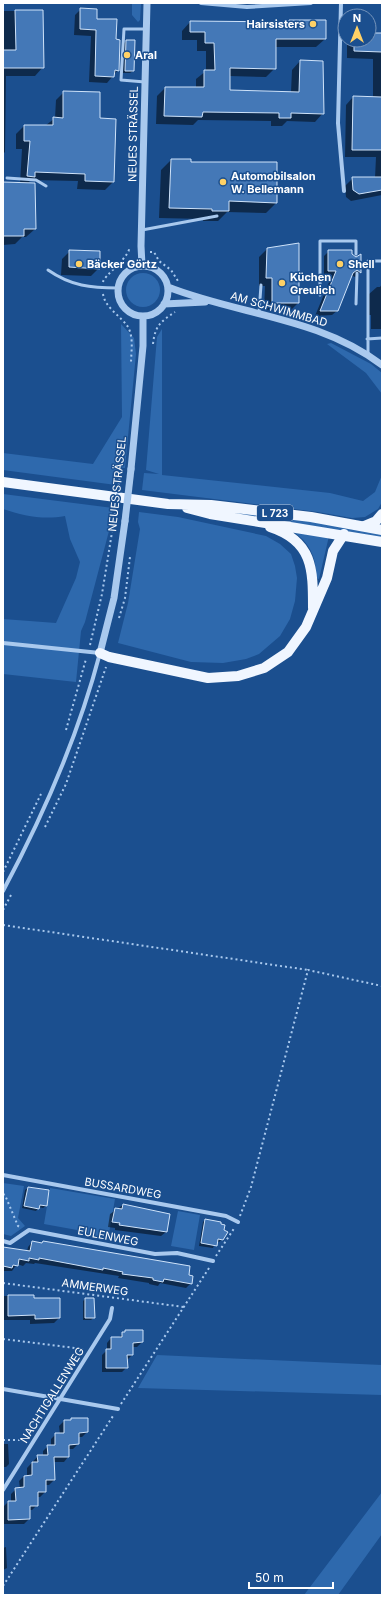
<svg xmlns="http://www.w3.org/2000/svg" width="385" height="1598" font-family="Inter,sans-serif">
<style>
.green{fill:#2e69ad}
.shadow{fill:#0007}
.building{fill:#4478b7;stroke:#cfe3fa}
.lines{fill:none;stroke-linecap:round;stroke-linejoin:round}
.path{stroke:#a9c9ee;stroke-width:2;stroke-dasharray:2 3;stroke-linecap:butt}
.service{stroke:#a9c9ee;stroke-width:3}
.minor{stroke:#a9c9ee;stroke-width:4}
.tertiary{stroke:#a9c9ee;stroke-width:7}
.primary{stroke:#f0f6ff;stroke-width:10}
.path-bridge{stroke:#a9c9ee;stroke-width:2;stroke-dasharray:2 3;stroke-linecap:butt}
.tertiary-bridge{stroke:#a9c9ee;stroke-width:7}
.poi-dot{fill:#ffd166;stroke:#1b4f8f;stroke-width:1.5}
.labels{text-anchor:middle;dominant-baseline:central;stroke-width:3;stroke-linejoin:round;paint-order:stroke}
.shield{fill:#1b4f8f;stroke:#bbcadd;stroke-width:1}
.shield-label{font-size:10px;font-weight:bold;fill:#fff}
.poi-label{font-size:11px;font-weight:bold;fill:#fff;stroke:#1b4f8f;text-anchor:start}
.street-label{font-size:11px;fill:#fff;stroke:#1b4f8f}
</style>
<rect width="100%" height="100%" fill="#1b4f8f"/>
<!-- green -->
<path class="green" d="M132 3H141L140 20 138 22 132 15Z
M126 290a17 17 0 1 1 34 0a17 17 0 1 1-34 0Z
M121 324 134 338 136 354 125 468 118 467 116 485 3 470V453L93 464 122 417Z
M162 329V475L330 493 363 501 375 492 382 475V502L378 509 365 517 352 518 318 512 142 490 144 473 159 474 146 470 157 337Z
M331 343 371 364 382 373V394L366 373 327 344Z
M3 494 113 508 109 531 85 622 81 631 76 682 3 674V619L56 623 76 578 80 562 70 539 65 516C43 520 24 516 3 509Z
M139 512 178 517 266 536 280 544 291 554 295 566 297 578 295 601 290 619 280 636 259 654 246 659 223 663 191 662 118 643 128 603 140 529 138 522Z
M238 512 310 520 382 533V538L238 514Z
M293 532 329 536 319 579 316 578C317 559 310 542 293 532Z
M3 1183 24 1186 18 1218 25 1226 11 1236 3 1234Z
M50 1188 115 1199 108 1239 77 1233V1230L44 1224Z
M178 1211 200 1215 194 1250 171 1246Z
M157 1355 382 1365V1395L138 1388Z
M382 1492V1534L338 1595H304Z"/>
<!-- shadow -->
<path class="shadow" d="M81 9 96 20 115 40 118 70 107 83 89 82 91 36 74 35 75 15Z
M3 11H42L43 67 35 76H6L5 152 3 154Z
M290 21 325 39 316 47H275V68L266 77 229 76V91L291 92 292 70 300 61 323 113 315 122 287 121 282 126H271V121L198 120 193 125 156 124 157 96 165 88H196V79L206 71V51H197V40H182V31L190 22 287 23Z
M369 34H382V195L351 201 346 197 345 186 353 178H375L376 157H345L346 105 353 97H373V59L347 58V41L369 40Z
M127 41 133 71 130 73H123L124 43Z
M64 92 99 119 115 120 113 182 105 190 77 189 78 181 31 180 27 184 35 229 26 237H22L15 244 3 245V184H20L22 149H16V134L24 126H45L55 118 56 100Z
M171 160 190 163 276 203 266 213 227 212 218 221H203V219L159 218 161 170Z
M267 249 298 303 290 311 264 310 265 286H259V257Z
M70 251 99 268 91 276 61 275 62 259Z
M329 251 351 254 360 272 355 277 351 275 338 310 332 315 315 316 332 275H324V256Z
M382 284V329H371V315H369V294L377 287H380Z
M28 1188 46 1206 43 1208 39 1207 36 1211 22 1208 25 1190Z
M123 1205 166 1232 161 1236 115 1230V1228L108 1227 110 1214Z
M205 1220 222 1239 219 1242 216 1241 213 1248 199 1246 203 1222Z
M32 1242 41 1244 43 1242 188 1275 191 1283 186 1288 160 1283 158 1286 149 1284V1283L118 1278 119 1276 35 1263 34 1264 26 1263 23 1266 17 1264 12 1271H3V1248L27 1252 28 1247Z
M3 1296H33V1299H59V1318L54 1323 30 1324V1320H4Z
M85 1299 94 1317 91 1320H83V1301Z
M126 1331H142V1342L137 1347H132V1355L127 1360V1367L122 1372H102V1355L107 1350V1343L111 1338H118Z
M64 1421 87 1432 82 1437H78V1444L73 1449H68V1457L64 1462H53L54 1480 49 1485H45V1492L40 1497H37V1505L32 1510H29V1519L24 1524H4L3 1507 8 1502H11V1494L16 1489 20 1488 19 1481 24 1476H27V1468L38 1456H43V1451L48 1446H51V1439L56 1434H60L59 1426Z
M3 1444H8L9 1464 6 1467H3Z
M6 1547 7 1568 3 1570V1548Z"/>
<!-- building -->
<path class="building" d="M80 8 97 9V19H117L116 39 120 40 119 71 115 70 114 77 95 76 96 30 80 29Z
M15 10H43L44 68H3V50H16Z
M289 20H326V39H276V69L230 68V90L299 92 300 60 323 61 324 114 291 113V118H279V113L203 112 202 117 164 116 165 87H204V70H215L214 43H205V32H190V21L289 22Z
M369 33H382V52L354 51V40H369Z
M126 40H135L134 71H125Z
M63 91 100 92V118L116 119 114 182 85 181V174L35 172V177L27 176 30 141H24V125H53V117L63 118Z
M353 96 382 97V150H352Z
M171 159H191V162H277V203L229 201V211H212V209L169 208Z
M352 177H382V190L359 194 353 190Z
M3 182 35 183 36 229H24V236H3Z
M299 243V303H272V278H266L267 248Z
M69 250 100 251V269L69 267Z
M328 250H352V254L356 257 361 254V273L357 270 353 273 338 311H320L336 271H328Z
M28 1187 49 1190 47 1206 40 1205 39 1209 24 1206Z
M123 1204 170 1214 167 1232 119 1225 120 1223 112 1222 115 1208 122 1209Z
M205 1219 221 1222V1224L225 1225 224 1230 228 1232 223 1240 218 1239 217 1246 201 1243Z
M32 1241 42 1243 43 1241 190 1266 189 1275 193 1276 192 1284 164 1279 163 1282 153 1280V1278L122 1274 123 1272 103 1268V1270L39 1258V1260L29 1258V1261L19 1259 18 1266 13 1265 12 1268 3 1266V1247L30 1251Z
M8 1295H34V1298H60V1318L35 1319V1315L8 1316Z
M85 1298H94L95 1318H85Z
M125 1330H143V1342L133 1343V1355H127L128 1368H106V1349H111V1337H122V1332H125Z
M71 1418H88V1432L79 1433V1444L69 1445V1457H54L55 1480H46V1492H38V1506H30V1519L8 1520V1501H16L15 1488 24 1487V1476L32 1475V1462H38L37 1455H48L47 1445H55V1433H64V1420H71Z"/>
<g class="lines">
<!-- path -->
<path class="path" d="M150 252H154L159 261 171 270 178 281
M103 282C104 276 124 262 129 250L132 251
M103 294C105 308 121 316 128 327 134 338 131 352 131 364
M153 344C155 326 160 322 175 312
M121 467 122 460
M119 618 125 598 130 557
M90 645 102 594 114 520
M66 730 86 659
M45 827 66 784 106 667
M3 872 41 794
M3 910 11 895
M3 925 308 970
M3 1194 5 1195 18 1226 20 1227
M240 1216 251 1187 308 970 382 986
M216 1256 235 1227
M3 1283 184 1307
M3 1339 83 1349
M121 1404 209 1268
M3 1440H26
M3 1586 113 1416"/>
<!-- service -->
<path class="service" d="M145 82 121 80 124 29H147
M7 178 36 180 46 186
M142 230 217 216
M48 270C71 286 91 288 118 288
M320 295V241H356V254
M356 304 357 273
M259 313 261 285
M367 339 382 338
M368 354V261H382"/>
<!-- minor -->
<path class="minor" d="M201 3 247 7 311 3
M341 3 338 123 344 191
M3 643 100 653C78 737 43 816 3 891
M3 1175 226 1216 238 1222
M3 1241 10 1243 29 1230 155 1254 177 1253 213 1261
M3 1389 118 1409
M3 1490 110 1319 112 1308"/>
<!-- tertiary -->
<path class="tertiary" d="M142 265 141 246 147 3
M118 291a25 25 0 1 1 50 0a25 25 0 1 1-50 0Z
M168 287C239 315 319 317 382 365
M164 304 205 302
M131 469 143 346V316
M100 653 114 598 125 521"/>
<!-- primary -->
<path class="primary" d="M3 482 168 504 211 505 311 517 382 530
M187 508 210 514 382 542
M364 526 376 521 382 514
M270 527C313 541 313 569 313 608
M100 653 109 657 208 678 238 676 264 668 288 652 306 627 327 578 333 551 344 534"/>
<!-- path-bridge -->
<path class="path-bridge" d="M114 520 121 467"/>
<!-- tertiary-bridge -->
<path class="tertiary-bridge" d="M125 521 131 469"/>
</g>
<!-- markers -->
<g class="poi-dot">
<circle cx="313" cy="24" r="4"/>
<circle cx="127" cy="55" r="4"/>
<circle cx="223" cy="182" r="4"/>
<circle cx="79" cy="264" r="4"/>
<circle cx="340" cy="264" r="4"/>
<circle cx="282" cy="283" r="4"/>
</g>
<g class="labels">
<!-- shield labels -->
<rect class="shield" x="257" y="505" width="36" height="16" rx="3"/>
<g class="shield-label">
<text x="275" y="513">L 723</text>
</g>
<!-- poi labels -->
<g class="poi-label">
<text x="305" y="24" text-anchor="end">Hairsisters</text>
<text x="135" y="55">Aral</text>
<text x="231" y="176">Automobilsalon<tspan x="231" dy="13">W. Bellemann</tspan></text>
<text x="87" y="264">Bäcker Görtz</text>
<text x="348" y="264">Shell</text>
<text x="290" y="277">Küchen<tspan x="290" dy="13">Greulich</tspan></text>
</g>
<!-- street labels -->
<g class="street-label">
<text transform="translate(133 134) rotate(-89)">NEUES STRÄSSEL</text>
<text transform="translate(279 309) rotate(16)">AM SCHWIMMBAD</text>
<text transform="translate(117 484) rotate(-84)">NEUES STRÄSSEL</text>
<text transform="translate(123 1188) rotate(10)">BUSSARDWEG</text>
<text transform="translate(108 1236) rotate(11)">EULENWEG</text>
<text transform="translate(95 1287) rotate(8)">AMMERWEG</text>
<text transform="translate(52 1395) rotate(-58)">NACHTIGALLENWEG</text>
</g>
</g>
<!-- border -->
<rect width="385" height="1598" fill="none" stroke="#ffffff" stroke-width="8"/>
<!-- north arrow -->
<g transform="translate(357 28)"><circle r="19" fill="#1b4f8f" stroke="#7695bc"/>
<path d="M0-3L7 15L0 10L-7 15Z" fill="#ffd166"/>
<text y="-6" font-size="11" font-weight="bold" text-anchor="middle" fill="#ffffff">N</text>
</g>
<!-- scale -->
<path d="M249 1582v6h84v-6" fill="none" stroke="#ffffff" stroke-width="2"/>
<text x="255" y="1582" font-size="12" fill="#ffffff" stroke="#1b4f8f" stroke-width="3" paint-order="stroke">50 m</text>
</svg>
